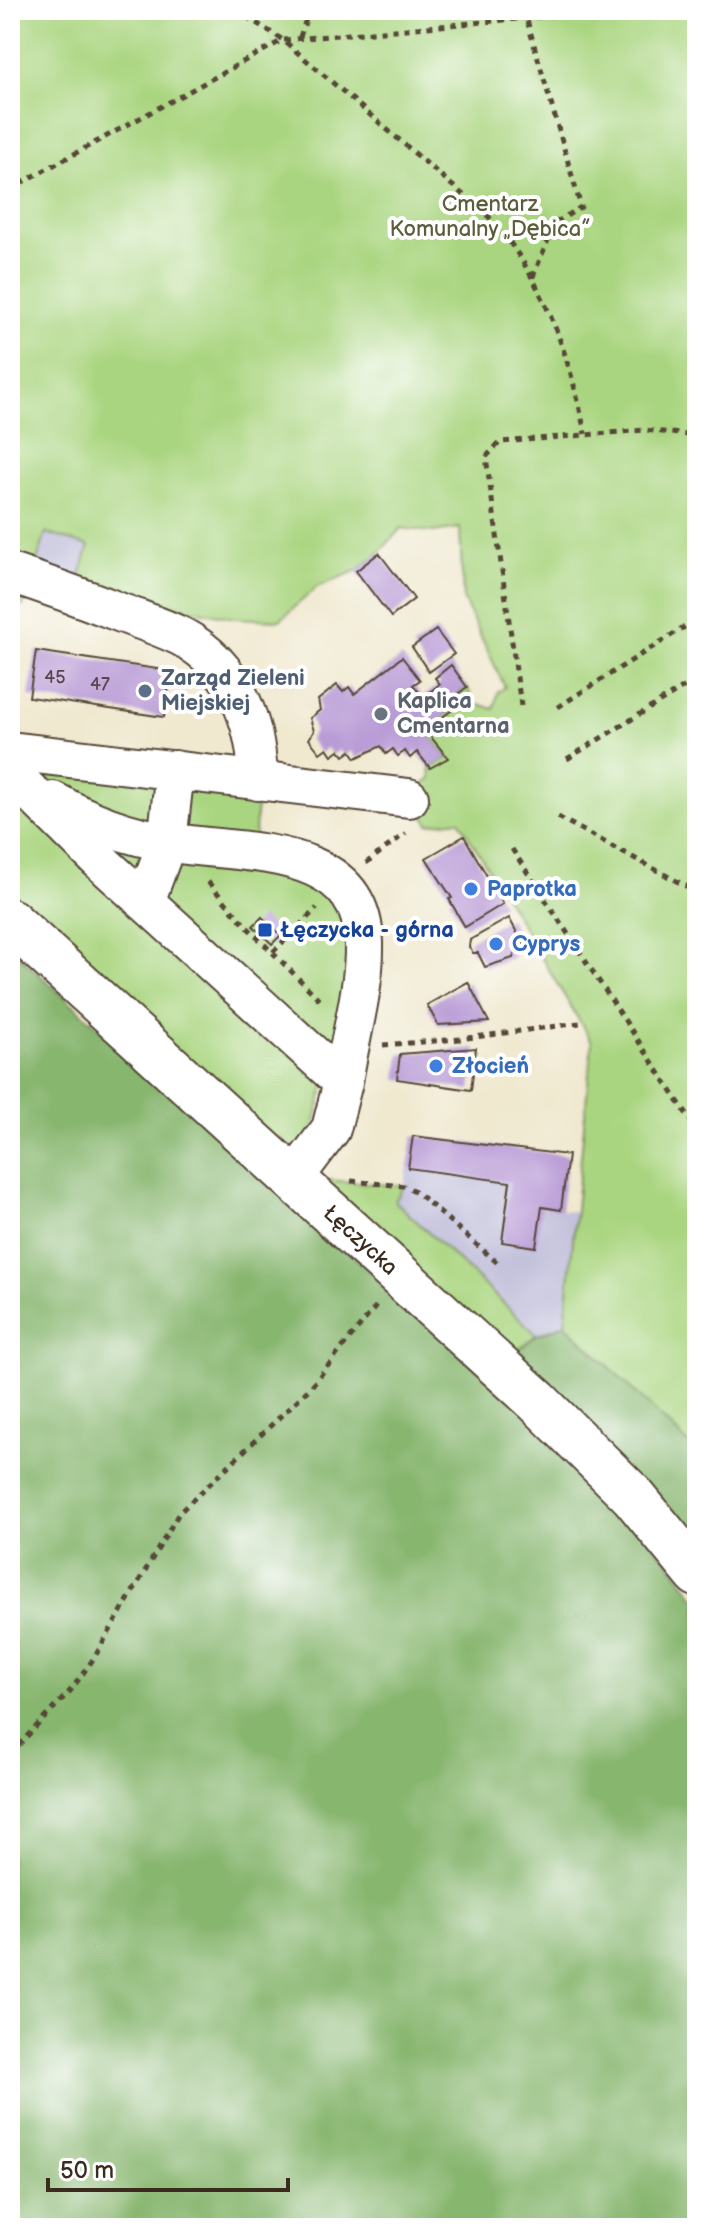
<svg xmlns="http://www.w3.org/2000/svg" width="707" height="2238" font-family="'Balsamiq Sans',sans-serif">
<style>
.industrial{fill:#c3c1db}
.green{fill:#aad580;stroke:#72804f;stroke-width:2}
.forest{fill:#87b66e;stroke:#617046;stroke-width:2}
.building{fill:#b99cd6}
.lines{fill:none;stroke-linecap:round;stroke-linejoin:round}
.minor-casing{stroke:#564739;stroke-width:42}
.major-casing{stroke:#564739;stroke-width:48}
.path{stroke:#564739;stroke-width:5;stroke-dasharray:6 6;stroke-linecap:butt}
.minor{stroke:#fff;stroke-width:38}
.major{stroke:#fff;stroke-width:44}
.service-dot{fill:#5c6f8a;stroke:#fff;stroke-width:3}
.worship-dot{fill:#6b7280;stroke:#fff;stroke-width:3}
.shop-dot{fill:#3f7fe0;stroke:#fff;stroke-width:3}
.transit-dot{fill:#1a4fb4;stroke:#fff;stroke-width:3}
.labels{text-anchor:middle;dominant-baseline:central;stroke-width:8;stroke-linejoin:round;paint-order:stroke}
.number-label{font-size:18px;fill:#5a464c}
.park-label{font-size:22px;fill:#5c5d3b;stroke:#fff}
.service-label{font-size:22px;font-weight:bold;fill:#4e5e75;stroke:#fff;text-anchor:start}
.worship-label{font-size:22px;font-weight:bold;fill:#5b616d;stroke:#fff;text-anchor:start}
.shop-label{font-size:22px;font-weight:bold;fill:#366cbe;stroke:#fff;text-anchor:start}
.transit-label{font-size:22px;font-weight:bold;fill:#164399;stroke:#fff;text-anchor:start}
.street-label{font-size:22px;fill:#3b2a1e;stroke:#fff}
</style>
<rect width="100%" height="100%" fill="#fff"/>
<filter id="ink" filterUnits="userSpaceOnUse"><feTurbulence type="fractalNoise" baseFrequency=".0125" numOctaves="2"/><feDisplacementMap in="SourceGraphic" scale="16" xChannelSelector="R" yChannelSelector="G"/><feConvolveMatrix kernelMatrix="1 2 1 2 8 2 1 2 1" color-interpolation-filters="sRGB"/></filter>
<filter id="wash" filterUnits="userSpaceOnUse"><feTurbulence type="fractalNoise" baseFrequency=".006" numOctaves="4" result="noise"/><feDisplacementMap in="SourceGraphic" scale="32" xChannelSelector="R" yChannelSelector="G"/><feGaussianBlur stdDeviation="1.8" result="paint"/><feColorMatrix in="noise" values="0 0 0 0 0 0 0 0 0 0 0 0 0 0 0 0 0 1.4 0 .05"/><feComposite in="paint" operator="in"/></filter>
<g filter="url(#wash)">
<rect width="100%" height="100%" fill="#f0e9d0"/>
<!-- industrial -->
<path class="industrial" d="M45 533 89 546 74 595 31 580Z
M408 1168 510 1182 508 1203 577 1212 565 1324 537 1335 395 1201 404 1186Z"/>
<!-- green -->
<path class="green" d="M10 10H697V1452L565 1324 592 1042 459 820 429 824 420 810 422 786 431 779 430 768 448 758 430 736 432 725 456 707 450 700 467 687 475 703 494 709 498 692 505 687 463 599 460 528 433 532 401 528 379 553 356 571 317 587 280 620 234 618 175 606 171 632 74 595 89 546 46 533 23 606 10 604Z
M10 751 258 781 254 852 314 865 364 941 302 1169 10 901Z
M315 1179 404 1186 395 1201 537 1335 509 1357Z"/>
<!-- forest -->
<path class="forest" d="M10 948 533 1417 671 1564 697 1600V2228H10Z
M565 1324 697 1452V1550L509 1357 537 1335Z"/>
<g id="blocks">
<!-- building -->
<path class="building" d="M379 553 414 599 391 617 356 571Z
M436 630 454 654 429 672 412 647Z
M36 651 171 671 164 717 29 697Z
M402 657 420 680 413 685 423 697 440 684 435 678 451 665 467 687 450 700 456 707 432 725 430 736 448 758 430 768 417 752 410 758 405 751 398 756 393 749 386 754 381 746 356 758 351 751 344 756 339 750 332 755 327 748 320 753 309 739 314 731 310 718 320 710 318 700 337 685 343 692 349 687 354 694Z
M464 836 503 904 465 927 449 899 452 898 426 858Z
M262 917 281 935 272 944 253 926Z
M509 918 526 949H516L513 958 485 967 478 953H473L469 947 470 940Z
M468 982 489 1022 438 1025 427 1005Z
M476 1048 471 1090 397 1079 400 1054Z
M413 1136 568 1155 561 1210 542 1207 536 1247 502 1242 510 1182 408 1168Z"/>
</g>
</g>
<g filter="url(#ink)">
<use href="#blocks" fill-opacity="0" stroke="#564739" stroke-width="2"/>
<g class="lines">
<defs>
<path id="minor" d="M10 573C47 585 83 598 119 612 140 620 162 627 182 637 236 666 257 724 258 781
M10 751 409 798
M10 772 98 859 343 1082 331 1129 294 1178
M53 801C88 821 128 836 168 842 237 855 362 841 364 943 365 988 350 1037 343 1082
M145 902 167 842 175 770"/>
<g id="major">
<path id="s1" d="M10 921 537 1401 633 1496 697 1574"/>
</g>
</defs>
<!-- minor casing -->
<use href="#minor" class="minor-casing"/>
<!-- major casing -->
<use href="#major" class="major-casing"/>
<!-- path -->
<path class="path" d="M236 10 283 40 489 217C542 274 571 359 585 434
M524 10 581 207 555 223 532 279
M300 37 309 10
M10 189 283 40 617 10
M521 706 486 457 500 442 645 430 697 436
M558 707 697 619
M567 759 697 679
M558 817 697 892
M512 849 697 1130
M366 863 406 833
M208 882 246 926 322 1002
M273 952 317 908
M383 1045 460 1039 580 1023
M351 1181 404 1186 415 1191 499 1264
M10 1754 71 1690 94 1658 179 1513 310 1388 377 1305"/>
<!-- minor -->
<use href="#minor" class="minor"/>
<!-- major -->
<use href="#major" class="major"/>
</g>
</g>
<!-- markers -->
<circle class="service-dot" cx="145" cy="691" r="8"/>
<circle class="worship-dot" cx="381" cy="714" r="8"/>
<g class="shop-dot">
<circle cx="471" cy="889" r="8"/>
<circle cx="496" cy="944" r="8"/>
<circle cx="436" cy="1066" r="8"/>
</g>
<rect class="transit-dot" x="257" y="922" width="16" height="16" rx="4"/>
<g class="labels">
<!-- number labels -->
<g class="number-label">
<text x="55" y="677">45</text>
<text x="100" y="684">47</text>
</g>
<!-- park labels -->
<g class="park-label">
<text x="490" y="204">Cmentarz<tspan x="490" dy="25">Komunalny „Dębica”</tspan></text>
</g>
<!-- service labels -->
<g class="service-label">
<text x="161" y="678">Zarząd Zieleni<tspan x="161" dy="25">Miejskiej</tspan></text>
</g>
<!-- worship labels -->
<g class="worship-label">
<text x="397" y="701">Kaplica<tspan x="397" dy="25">Cmentarna</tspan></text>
</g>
<!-- shop labels -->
<g class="shop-label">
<text x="487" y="889">Paprotka</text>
<text x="512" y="944">Cyprys</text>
<text x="452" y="1066">Złocień</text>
</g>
<!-- transit labels -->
<g class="transit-label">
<text x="281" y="930">Łęczycka - górna</text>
</g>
<!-- street labels -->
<g class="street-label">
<text stroke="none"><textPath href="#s1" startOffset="474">Łęczycka</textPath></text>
</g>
</g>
<!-- margin -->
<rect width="707" height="2238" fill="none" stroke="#fff" stroke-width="40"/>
<!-- scale -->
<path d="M48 2178v12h240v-12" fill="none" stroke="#3b2a1e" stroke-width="4"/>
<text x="60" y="2178" font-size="24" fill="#3b2a1e" stroke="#ffffff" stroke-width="6" paint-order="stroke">50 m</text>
</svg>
